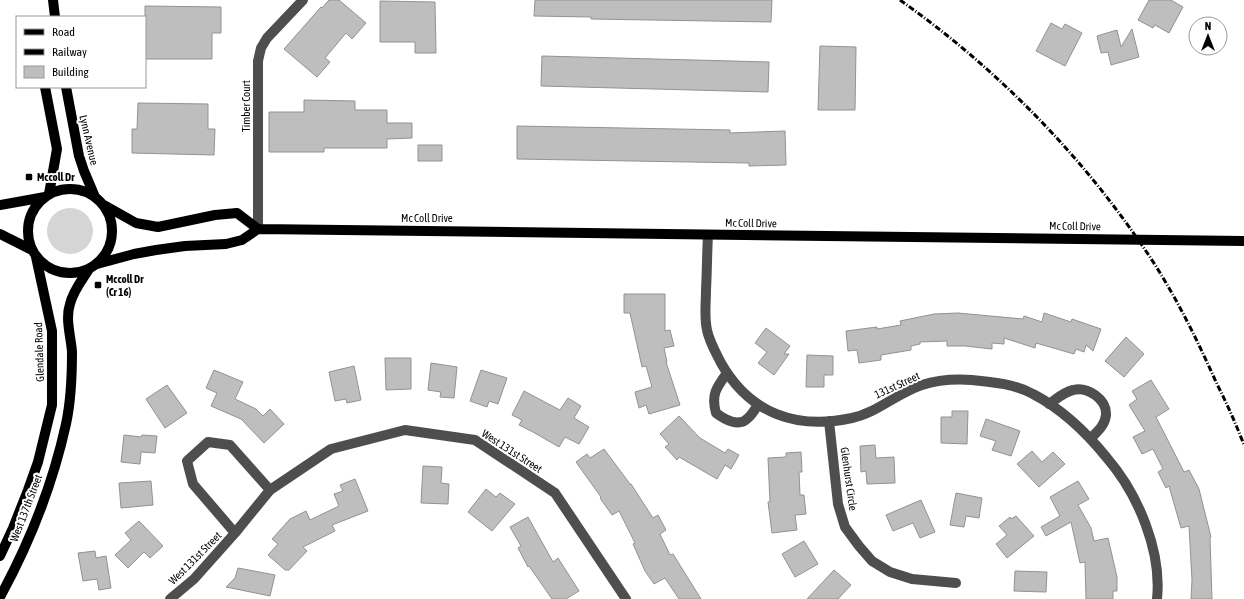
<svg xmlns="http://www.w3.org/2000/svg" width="1244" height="599" font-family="'Asap Condensed',sans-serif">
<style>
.green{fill:#d5d5d5}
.building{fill:#bebebe;stroke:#929292}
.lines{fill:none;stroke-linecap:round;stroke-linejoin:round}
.minor{stroke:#4e4e4e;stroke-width:10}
.major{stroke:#000;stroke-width:10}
.rail{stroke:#000;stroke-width:3;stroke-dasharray:6 2 1 2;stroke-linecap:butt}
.poi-dot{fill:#000;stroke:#fff;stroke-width:1.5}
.labels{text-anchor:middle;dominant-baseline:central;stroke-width:4;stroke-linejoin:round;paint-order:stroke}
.street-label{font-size:11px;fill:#000;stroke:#fff}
.poi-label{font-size:11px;font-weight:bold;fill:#000;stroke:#fff;text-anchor:start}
</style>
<rect width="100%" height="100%" fill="#fff"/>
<!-- green -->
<path class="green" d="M47 231a23 23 0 1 1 46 0a23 23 0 1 1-46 0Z"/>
<!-- building -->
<path class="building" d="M329 0H339L366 23 352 39 346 33 325 58 330 62 317 77 284 49 321 7 322 8Z
M535 0H772L771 22 591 19V17L534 16Z
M1149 0H1171L1183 7 1169 33 1155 25 1153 28 1138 20Z
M380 1 435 2 436 53H415V42H380Z
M145 6 221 7V33H212V59H145Z
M1051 23 1062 29 1065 24 1082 33 1065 66 1036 51Z
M1132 29 1139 57 1111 65 1108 52 1101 53 1097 36 1117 30 1121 47Z
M820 46 856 47 855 110H818Z
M542 56 769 62 768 92 541 86Z
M304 100 355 101V110H387V123H412V138L387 139V148H324V152H269V112H304Z
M138 103 208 104V129H215L214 155 132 153V129H137Z
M517 126 730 130V133L785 131 786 165 749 166V163L517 159Z
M418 145H442V161H418Z
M624 294H665V331L670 330 674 346 664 348 667 362H666L680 405 649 414 646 405 639 408 635 392 652 387 646 366 642 367 630 313H624Z
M958 313 1023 319 1024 316 1042 322 1044 313 1071 322 1072 319 1101 329 1093 351 1086 345 1084 352 1076 349 1074 354 1036 343 1035 348 1004 338V344L992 343V349L965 346H947V341L920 342V344L911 346V350L881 355V360L859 363 857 350 848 351 846 331 877 327V329L901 325 900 321 934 314Z
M766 328 790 346 784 354H789L774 375 758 363 767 352 755 343Z
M1126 337 1144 354 1124 377 1105 361Z
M807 355 833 356V375H824V387H806Z
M385 358H411V389L386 390Z
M431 363 457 367 454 398 440 397 441 392 428 390Z
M354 366 361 400 347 403 346 399 335 401 329 372Z
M214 370 243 382 235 399 256 409 263 416 270 409 284 424 264 443 241 419 211 406 217 393 206 388Z
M481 370 507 378 498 404 489 401 487 407 470 401Z
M1151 380 1169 409 1156 417 1184 472 1189 470 1199 489 1211 537 1210 538 1212 599H1191L1192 580 1189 526 1181 528 1169 486 1166 488 1158 472 1163 469 1153 449 1142 454 1133 437 1145 431 1129 405 1137 399 1132 391Z
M167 385 187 413 165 428 146 399Z
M524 391 560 410 568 398 581 406 574 418 589 427 579 444 565 437 559 447 533 432 519 425 522 420 512 415Z
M952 411H968L967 444 941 443V417H952Z
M679 416 700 438 725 453 728 449 739 455 731 469 725 465 717 479 679 457 677 460 665 447 669 444 660 434Z
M986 419 1020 431 1011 456 992 450 996 441 980 436Z
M124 435 141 437 142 435 157 436 155 453 141 452 140 464 121 462Z
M875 445 876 458 894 457 895 483 867 484 866 471 861 472 860 446Z
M604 449 630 484H631L653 518 658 515 666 530 660 534 670 555 673 554 701 599H679L665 578 654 584 645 571 633 544 635 543 619 511 612 515 600 498 601 497 576 462 587 454 590 458Z
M1032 451 1042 462 1053 452 1065 464 1039 487 1017 464Z
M801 452 802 472H799L800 495H804L806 514 795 515 797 530 772 533 768 502H770L768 458 786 457V453Z
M423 466 442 467 441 483 449 484 448 504 421 503Z
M355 479 368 511 332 525 335 531 303 547 307 551 289 570H285L268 555 278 544 272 539 290 519 306 511 310 520 339 506 334 494 343 491 340 485Z
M151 481 153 505 121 508 119 483Z
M1078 481 1089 499 1078 505 1091 528 1094 541 1108 538 1117 577V591H1113V599H1086L1085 562 1080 563 1071 522 1046 536 1041 527 1060 516 1050 497Z
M486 489 496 497 500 493 515 504 492 531 468 512Z
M956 493 982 498 979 518 966 516 964 527 950 525Z
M921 500 935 532 920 538 913 523 893 531 886 515Z
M1016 516 1034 536 1007 558 996 544 1007 535 999 526 1010 517 1011 519Z
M528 517 553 562 558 558 579 591 566 599H552L529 566 528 567 518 548 521 546 510 527Z
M139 521 163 546 150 558 144 552 128 568 115 555 131 540 125 533Z
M804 541 818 564 795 577 782 554Z
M95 551 96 558 106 556 111 588 99 590 97 579 83 581 78 553Z
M238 568 275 575 270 596 226 587 235 578Z
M834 570 851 585 838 599H807Z
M1015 571 1047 572 1046 592 1014 591Z"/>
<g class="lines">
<!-- minor -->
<path class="minor" d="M258 229V61L261 48 267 38 303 0
M708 235C707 253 707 271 706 290 706 303 704 317 707 330 709 341 716 353 721 363 750 414 797 430 852 418 877 413 897 393 922 385 937 380 956 379 972 380 992 382 1015 384 1033 394 1062 409 1086 432 1107 458 1138 494 1162 551 1157 599
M727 373C716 388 711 395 716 413 724 419 739 428 748 418 752 415 755 409 758 405
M1049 404C1056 399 1064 392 1073 390 1087 386 1107 399 1106 415 1105 425 1098 431 1091 438
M829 421 838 504 845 527 859 546 872 561 890 572 912 579 956 583
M235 533 193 484 187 461 208 442 230 445 270 490
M170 599 194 579 235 533 270 490 331 449 405 430 475 440 555 493 626 599"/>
<!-- major -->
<path class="major" d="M53 0 55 17
M45 87 57 149 49 194
M66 87 79 156 84 171 95 197
M28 231a42 42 0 1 1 84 0a42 42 0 1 1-84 0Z
M0 205 45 197
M104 205 136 223 158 227 215 215 237 213 258 229
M0 234 32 250
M97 264 134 254 156 250 185 246 226 244 242 240 258 229 1244 241
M0 556 13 528 28 490 38 462 52 405V331L36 257
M0 597C29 544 53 483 66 424 71 401 72 376 72 352 71 337 65 319 70 304 73 291 82 280 89 269"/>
<!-- rail -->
<path class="rail" d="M900 0C992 65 1075 148 1139 241 1171 286 1195 335 1217 384 1227 404 1236 424 1244 445"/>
</g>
<!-- markers -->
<g class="poi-dot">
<rect x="25" y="173" width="8" height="8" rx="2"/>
<rect x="94" y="281" width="8" height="8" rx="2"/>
</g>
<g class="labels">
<!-- street labels -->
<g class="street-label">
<text transform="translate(246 106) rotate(-90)">Timber Court</text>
<text transform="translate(89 140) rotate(77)">Lynn Avenue</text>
<text x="427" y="218">Mc Coll Drive</text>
<text transform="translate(751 223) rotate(1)">Mc Coll Drive</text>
<text transform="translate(1075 226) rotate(1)">Mc Coll Drive</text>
<text transform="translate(39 352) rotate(-92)">Glendale Road</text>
<text transform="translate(897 385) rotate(-25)">131st Street</text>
<text transform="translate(512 451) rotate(33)">West 131st Street</text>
<text transform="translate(849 479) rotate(82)">Glenhurst Circle</text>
<text transform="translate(26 508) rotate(-69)">West 137th Street</text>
<text transform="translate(195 558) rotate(-45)">West 131st Street</text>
</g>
<!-- poi labels -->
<g class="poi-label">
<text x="37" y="177">Mccoll Dr</text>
<text x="106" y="279">Mccoll Dr<tspan x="106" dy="13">(Cr 16)</tspan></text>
</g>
</g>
<!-- legend -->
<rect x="16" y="16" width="130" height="72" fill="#ffffff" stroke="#999999"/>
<rect x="24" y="29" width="20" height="6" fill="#000000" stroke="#999999"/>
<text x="52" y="36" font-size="12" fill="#000000">Road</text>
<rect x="24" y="49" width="20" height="6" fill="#000000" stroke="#999999"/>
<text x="52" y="56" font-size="12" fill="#000000">Railway</text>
<rect x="24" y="66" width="20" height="12" fill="#bebebe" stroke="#999999"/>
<text x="52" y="76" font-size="12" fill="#000000">Building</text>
<!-- north arrow -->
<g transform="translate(1208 36)"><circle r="19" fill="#ffffff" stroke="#999999"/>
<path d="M0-3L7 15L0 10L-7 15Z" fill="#000000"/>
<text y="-6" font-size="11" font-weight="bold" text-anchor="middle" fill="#000000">N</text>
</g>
</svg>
